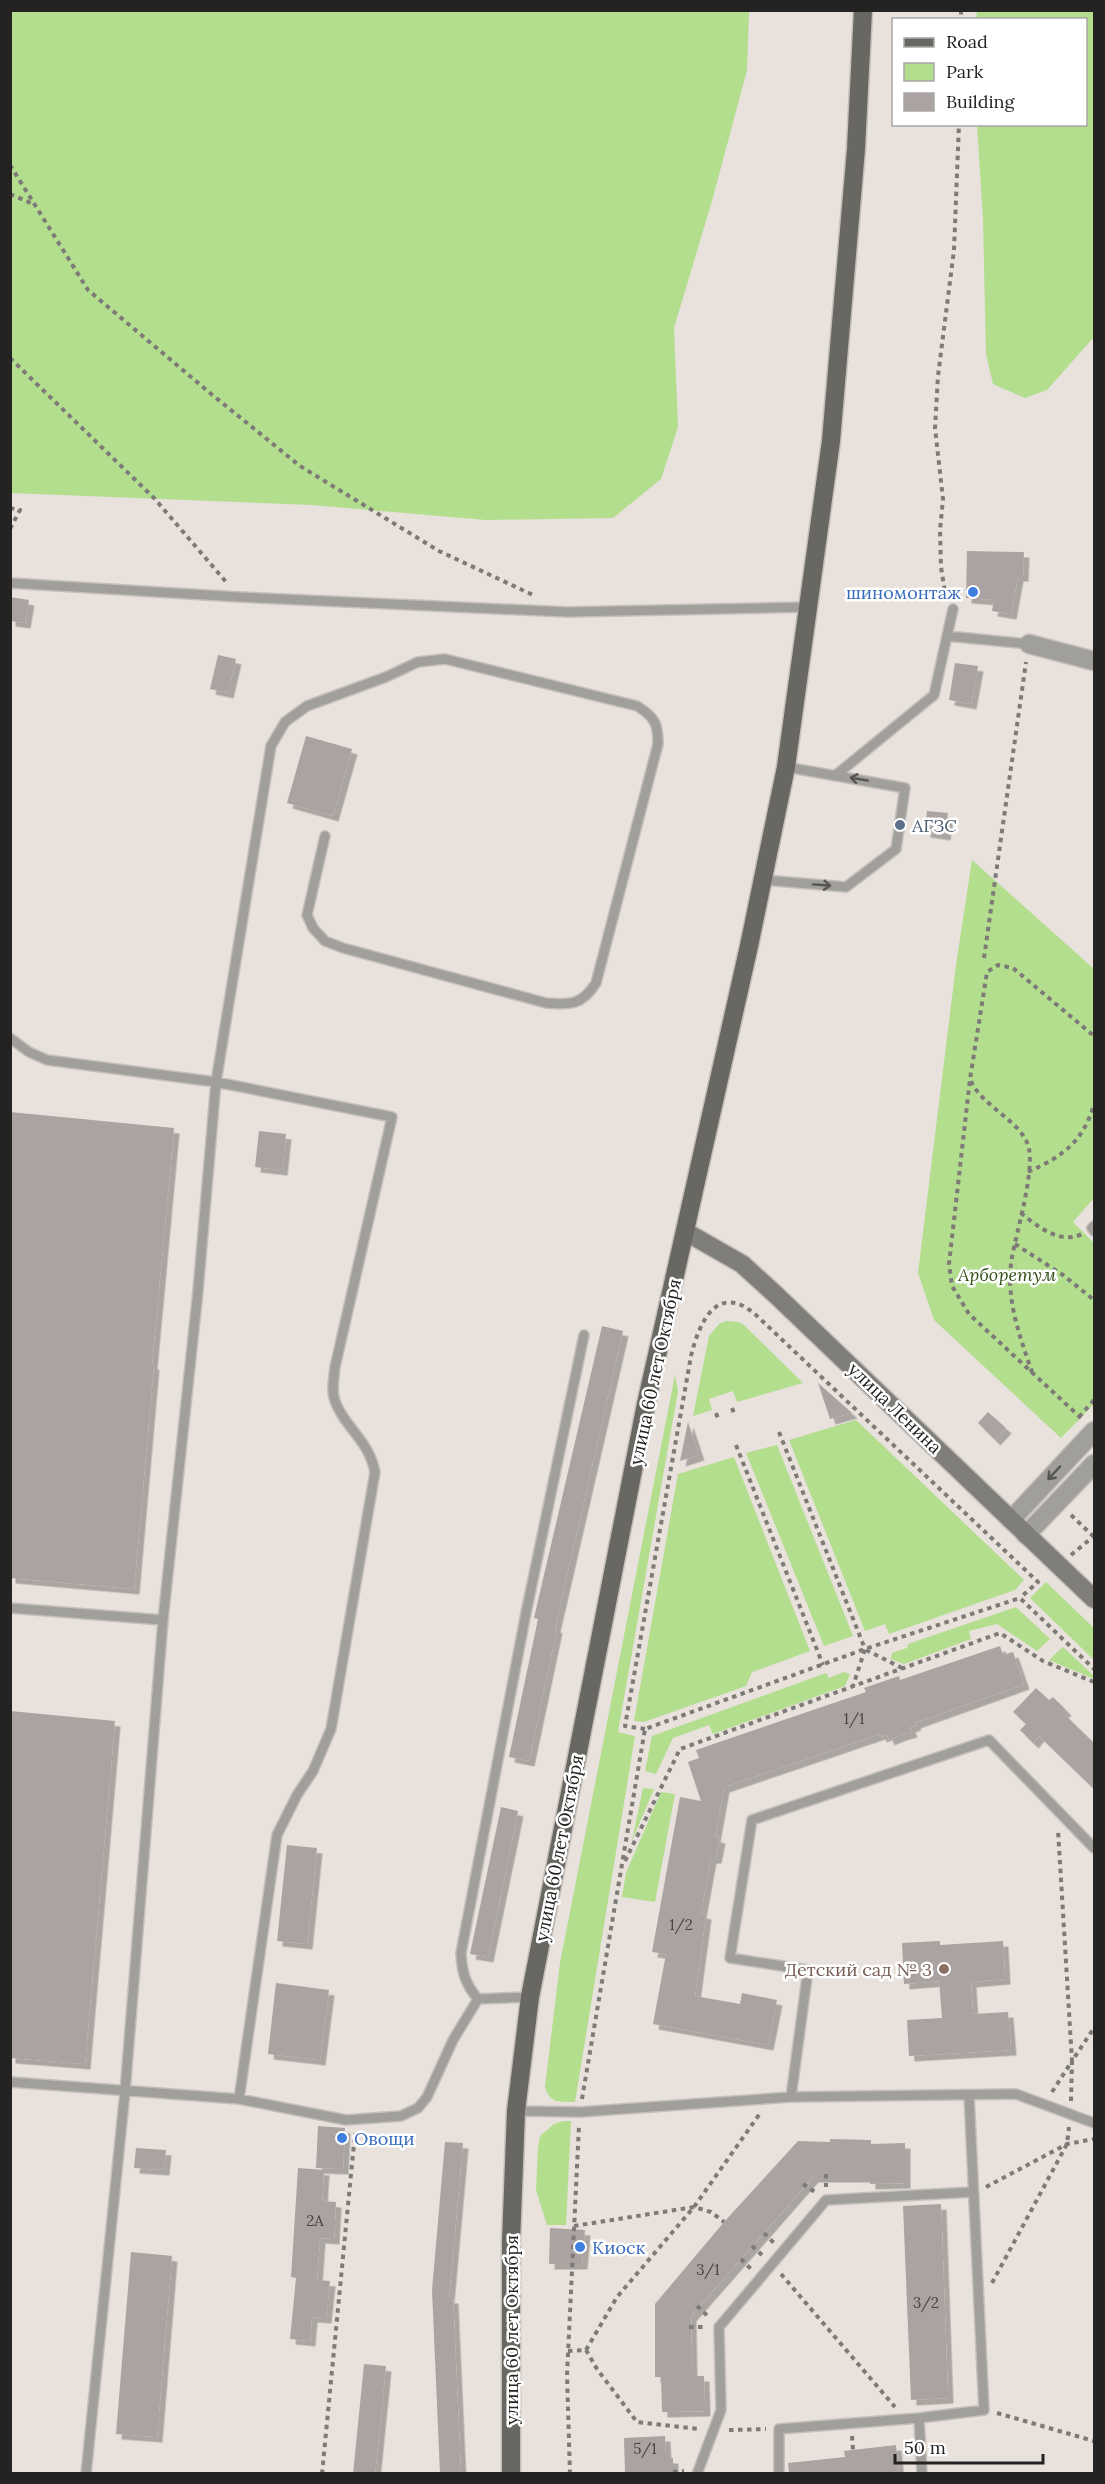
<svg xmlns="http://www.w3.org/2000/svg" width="1105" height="2484" font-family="Lora,serif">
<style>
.green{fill:#b2de8e}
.building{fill:#aba3a2;filter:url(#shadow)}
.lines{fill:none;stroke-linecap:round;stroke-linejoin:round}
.lane-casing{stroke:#c5bfba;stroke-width:12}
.street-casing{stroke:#c5bfba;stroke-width:21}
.secondary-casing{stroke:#c5bfba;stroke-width:21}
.primary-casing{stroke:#c5bfba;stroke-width:21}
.path{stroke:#7e7a77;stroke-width:4;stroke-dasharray:4.5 4.5;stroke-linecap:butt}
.lane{stroke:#a09f9c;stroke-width:9}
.street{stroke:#a09f9c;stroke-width:18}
.secondary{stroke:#807e7a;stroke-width:18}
.primary{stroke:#696762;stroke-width:18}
.oneway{stroke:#565552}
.shop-dot{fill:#3f7fe0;stroke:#fff;stroke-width:2}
.service-dot{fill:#5c6f8a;stroke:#fff;stroke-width:2}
.education-dot{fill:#8d6e63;stroke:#fff;stroke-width:2}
.labels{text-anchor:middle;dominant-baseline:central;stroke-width:5;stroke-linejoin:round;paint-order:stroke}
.number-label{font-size:15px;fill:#464341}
.shop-label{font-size:18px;fill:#366cbe;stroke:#fff;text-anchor:start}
.service-label{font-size:18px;fill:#4e5e75;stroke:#fff;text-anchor:start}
.park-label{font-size:18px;font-style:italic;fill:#325013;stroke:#fff}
.street-label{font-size:18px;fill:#252321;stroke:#fff}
.education-label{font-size:18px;fill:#785e54;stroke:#fff;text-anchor:end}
</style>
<defs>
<filter id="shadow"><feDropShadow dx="5.5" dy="5.5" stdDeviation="0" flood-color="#0004"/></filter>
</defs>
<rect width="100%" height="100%" fill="#e8e1dc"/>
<!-- green -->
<path class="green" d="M11 10 749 11 747 70 712 201 674 328 678 427 661 479 613 518 486 520 311 505 11 493Z
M977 11H1094V337L1047 390 1025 398 993 384 986 354 983 219 977 125 1086 124V20L976 19Z
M972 860 1094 969V1198L1073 1222 1094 1243V1404L1061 1438 934 1320 918 1273 956 965Z
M726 1321 738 1322 744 1325 803 1383 737 1402 733 1391 709 1399 712 1410 693 1416 709 1336 719 1324Z
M675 1375 678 1391 618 1732 635 1736 575 2102C560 2102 550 2104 545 2087L560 1963Z
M856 1420 1024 1580 1015 1590 889 1634 885 1624 865 1631 789 1440Z
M777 1445 853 1636 824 1646 746 1453Z
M734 1457 810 1651 752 1672 746 1686 644 1722 634 1721 678 1474Z
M1046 1582 1094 1628V1660L1030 1598Z
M1016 1607 1050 1639 1037 1651 997 1624 969 1631 971 1639 904 1664 891 1659 892 1653 907 1648 908 1644Z
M1063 1647 1094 1676V1679L1049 1660Z
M844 1672 850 1674 845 1686 713 1734 709 1725 673 1738 656 1774 645 1771 652 1736 826 1673 829 1678Z
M643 1788 654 1789 632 1841Z
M661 1792 675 1794 655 1902 622 1897 626 1873Z
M563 2121H571L566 2225H547L536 2190 538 2148 540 2136 554 2124Z"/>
<!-- building -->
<path class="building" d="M967 551 1024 552 1023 576H1018L1011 614 992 611 994 600 966 598Z
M10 597 29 600 25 623 10 621Z
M218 655 236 659 228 693 210 689Z
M955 663 978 666 971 704 949 700Z
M306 736 352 749 333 816 287 803Z
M927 811 948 813 945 835 925 832Z
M10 1112 174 1128 152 1364H154L134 1589 10 1578Z
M259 1131 286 1134 282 1170 255 1167Z
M602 1326 623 1331 555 1627 557 1628 529 1761 509 1757 538 1619 534 1618Z
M818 1383 852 1413 830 1419Z
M988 1412 1006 1428 995 1440 978 1423Z
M688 1422 699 1455 680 1461Z
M1000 1646 1003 1655 1013 1652 1024 1684 915 1723 916 1725 910 1727 912 1732 901 1735 889 1740 887 1735 881 1737 880 1734 724 1787 715 1837 720 1838 716 1858H711L701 1913 706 1914 695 1996 740 2004 742 1993 777 2000 768 2045 653 2024 666 1954 652 1952 680 1797 701 1801 688 1762 699 1758 696 1750 866 1692 864 1688 899 1676 900 1680Z
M1036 1688 1049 1700 1053 1697 1066 1710 1063 1713 1095 1744V1790L1039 1736 1033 1743 1020 1730 1026 1724 1013 1712Z
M10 1711 115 1721 85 2064 10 2058Z
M501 1807 518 1811 488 1957 470 1954Z
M287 1845 317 1848 307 1944 277 1941Z
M940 1941V1945L1003 1941 1005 1979 971 1982 973 2014 1008 2012 1011 2050 909 2056 907 2020 942 2018 939 1981 904 1984 902 1943Z
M276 1983 329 1990 320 2060 268 2054Z
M318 2126 345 2128 343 2169 316 2168Z
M830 2139 871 2140V2144L905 2143V2183L870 2184V2177H813L691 2316 692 2376H704L705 2411 662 2412 661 2377H655V2304L724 2222 798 2141 830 2142Z
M445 2142 463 2143 449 2298H453L461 2474H440L432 2290Z
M136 2148 166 2150 164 2170 134 2168Z
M298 2168 324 2170 322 2201 336 2202 334 2239 320 2238 317 2280 330 2281 326 2318 312 2317 310 2341 290 2339 296 2278 291 2277Z
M941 2204 948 2398 911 2400 903 2206Z
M550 2228 585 2230 582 2264H549Z
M131 2252 172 2256 157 2437 116 2434Z
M364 2364 386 2366 375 2474H353Z
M665 2436 666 2458H673V2474H625L624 2438Z
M896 2445 899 2474H789L788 2463 845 2457 844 2451Z"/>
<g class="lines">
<defs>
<path id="lane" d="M10 583 239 597 567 612 809 607
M947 636 1029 644
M836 775 934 695 953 609
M764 880 846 887 896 849 905 788 786 767
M10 1038 29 1052 47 1060 216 1082 392 1117 335 1367C334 1378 331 1390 335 1401 344 1427 369 1440 375 1472L331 1729 313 1771 297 1795 277 1835 239 2099
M1094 1226 1092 1228 1094 1231
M10 1608 163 1620
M530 1997 478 1999C465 1984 462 1972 461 1953L526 1613 584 1335
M10 2082 239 2099 346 2120 401 2116 418 2108 427 2097 453 2040 478 1999
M791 2097 808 1970 730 1958 752 1820 989 1740 1094 1848
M516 2111 580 2112 791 2097 1016 2094 1094 2123
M86 2474 125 2092 163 1620 198 1291 216 1082 271 746 285 722 307 706 386 677 418 662 445 659 637 706C655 717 658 724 658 744L596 983C582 1005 571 1005 546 1003L343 948 325 941 313 928 307 915 325 836
M697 2474 721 2410 719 2327 826 2200 973 2192
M779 2474V2429L919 2418
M922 2474 919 2418 984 2410 969 2095"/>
<path id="street" d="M1029 644 1094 661
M1011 1520 1094 1431
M1026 1535 1094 1464"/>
<path id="secondary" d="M686 1232 742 1264 776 1295 1094 1599"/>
<path id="primary" d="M511 2474V2242L516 2111 530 1997 646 1404 749 946 786 767 831 441 856 149 863 10"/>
</defs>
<!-- lane casing -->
<use href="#lane" class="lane-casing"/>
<!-- street casing -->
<use href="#street" class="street-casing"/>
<!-- secondary casing -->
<use href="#secondary" class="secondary-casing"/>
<!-- primary casing -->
<use href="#primary" class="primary-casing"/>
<!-- path -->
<path class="path" d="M961 10V20
M10 165 88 290 210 393 300 466 439 551 533 595
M10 194 33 204
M10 358 154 498 227 583
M10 508 20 510 10 529
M946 599 941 567 940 530 943 499 935 428 938 376 954 250 959 124
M984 958 1026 662
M971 1081C982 1107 1024 1122 1029 1149 1034 1173 1017 1231 1012 1257 1005 1298 1019 1334 1032 1372
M1028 1172C1063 1156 1082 1143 1094 1105
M1021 1213C1037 1226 1060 1245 1082 1234
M1015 1244 1063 1275 1094 1300
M732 1408 735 1416
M716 1413 719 1421
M1079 1417 1094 1400
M1081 1418 969 1314 952 1286 949 1264 970 1079 987 972 998 965 1013 968 1094 1036
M779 1432 865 1649 853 1686
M736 1445 823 1665
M1071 1515 1094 1537
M1071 1555 1094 1536
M866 1650 902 1668
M645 1729 625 1726 691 1356C699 1323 717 1281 756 1315L1038 1582 1020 1598
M625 1861 680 1749 1000 1633 1043 1661 1094 1682
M1052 2092 1072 2061 1058 1830
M582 2099 645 1729 865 1649 1020 1598 1094 1669
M1071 2101 1072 2061 1094 2028
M826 2174V2187
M803 2184 815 2192
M986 2187 1067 2144 1094 2139
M574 2226 694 2207 711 2212 724 2222
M764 2233 774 2243
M752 2246 763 2256
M741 2259 751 2269
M781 2274 895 2407
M992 2283 1067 2144 1069 2127
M697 2306 710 2318
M689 2327H706
M586 2350 617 2297 694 2207 761 2112
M568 2351 586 2350 597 2369 637 2422 700 2429
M997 2413 1094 2441
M729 2430 766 2429
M852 2436 853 2450
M673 2472 684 2471
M322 2474 355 2133
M570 2474 567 2375 579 2125"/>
<!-- lane -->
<use href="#lane" class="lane"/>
<!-- street -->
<use href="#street" class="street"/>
<!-- secondary -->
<use href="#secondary" class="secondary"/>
<!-- primary -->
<use href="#primary" class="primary"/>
</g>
<!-- one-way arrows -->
<defs><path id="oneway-shaft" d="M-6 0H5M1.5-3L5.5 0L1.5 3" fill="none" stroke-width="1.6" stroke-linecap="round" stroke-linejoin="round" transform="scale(1.5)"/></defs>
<g class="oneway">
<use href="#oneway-shaft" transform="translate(859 779) rotate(-170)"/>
<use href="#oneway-shaft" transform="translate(822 885) rotate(4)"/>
<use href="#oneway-shaft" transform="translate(1054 1473) rotate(133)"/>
</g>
<!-- markers -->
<g class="shop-dot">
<circle cx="973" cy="592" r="6"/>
<circle cx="342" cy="2138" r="6"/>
<circle cx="580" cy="2247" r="6"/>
</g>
<circle class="service-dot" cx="900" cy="825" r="6"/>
<circle class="education-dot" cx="944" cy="1969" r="6"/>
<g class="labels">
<!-- number labels -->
<g class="number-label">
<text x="854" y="1718">1/1</text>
<text x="681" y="1924">1/2</text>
<text x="315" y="2220">2А</text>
<text x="708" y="2269">3/1</text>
<text x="926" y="2302">3/2</text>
<text x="645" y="2448">5/1</text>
</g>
<!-- shop labels -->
<g class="shop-label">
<text x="961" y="592" text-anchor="end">шиномонтаж</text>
<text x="354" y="2138">Овощи</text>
<text x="592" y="2247">Киоск</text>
</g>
<!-- service labels -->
<g class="service-label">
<text x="912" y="825">АГЗС</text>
</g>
<!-- park labels -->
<g class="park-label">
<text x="1007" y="1274">Арборетум</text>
</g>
<!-- street labels -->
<g class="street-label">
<text transform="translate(655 1372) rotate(-78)">улица 60 лет Октября</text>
<text transform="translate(895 1408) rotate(44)">улица Ленина</text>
<text transform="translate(559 1848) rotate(-79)">улица 60 лет Октября</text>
<text transform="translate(511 2330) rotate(-90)">улица 60 лет Октября</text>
</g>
<!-- education labels -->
<g class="education-label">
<text x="932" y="1969">Детский сад № 3</text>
</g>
</g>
<!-- border -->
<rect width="1105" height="2484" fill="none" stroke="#252321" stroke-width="24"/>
<!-- legend -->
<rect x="892" y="18" width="195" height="108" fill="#ffffff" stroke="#a8a7a6" stroke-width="1.5"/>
<rect x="904" y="38" width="30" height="9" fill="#696762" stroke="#a8a7a6" stroke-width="1.5"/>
<text x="946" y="48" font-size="18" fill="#252321">Road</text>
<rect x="904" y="63" width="30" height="18" fill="#b2de8e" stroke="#a8a7a6" stroke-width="1.5"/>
<text x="946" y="78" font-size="18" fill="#252321">Park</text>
<rect x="904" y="93" width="30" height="18" fill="#aba3a2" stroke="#a8a7a6" stroke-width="1.5"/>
<text x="946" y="108" font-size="18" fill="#252321">Building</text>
<!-- scale -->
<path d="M895 2454v9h148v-9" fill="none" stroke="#252321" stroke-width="3"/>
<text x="904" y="2454" font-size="18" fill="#252321" stroke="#ffffff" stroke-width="4.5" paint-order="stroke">50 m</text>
</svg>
